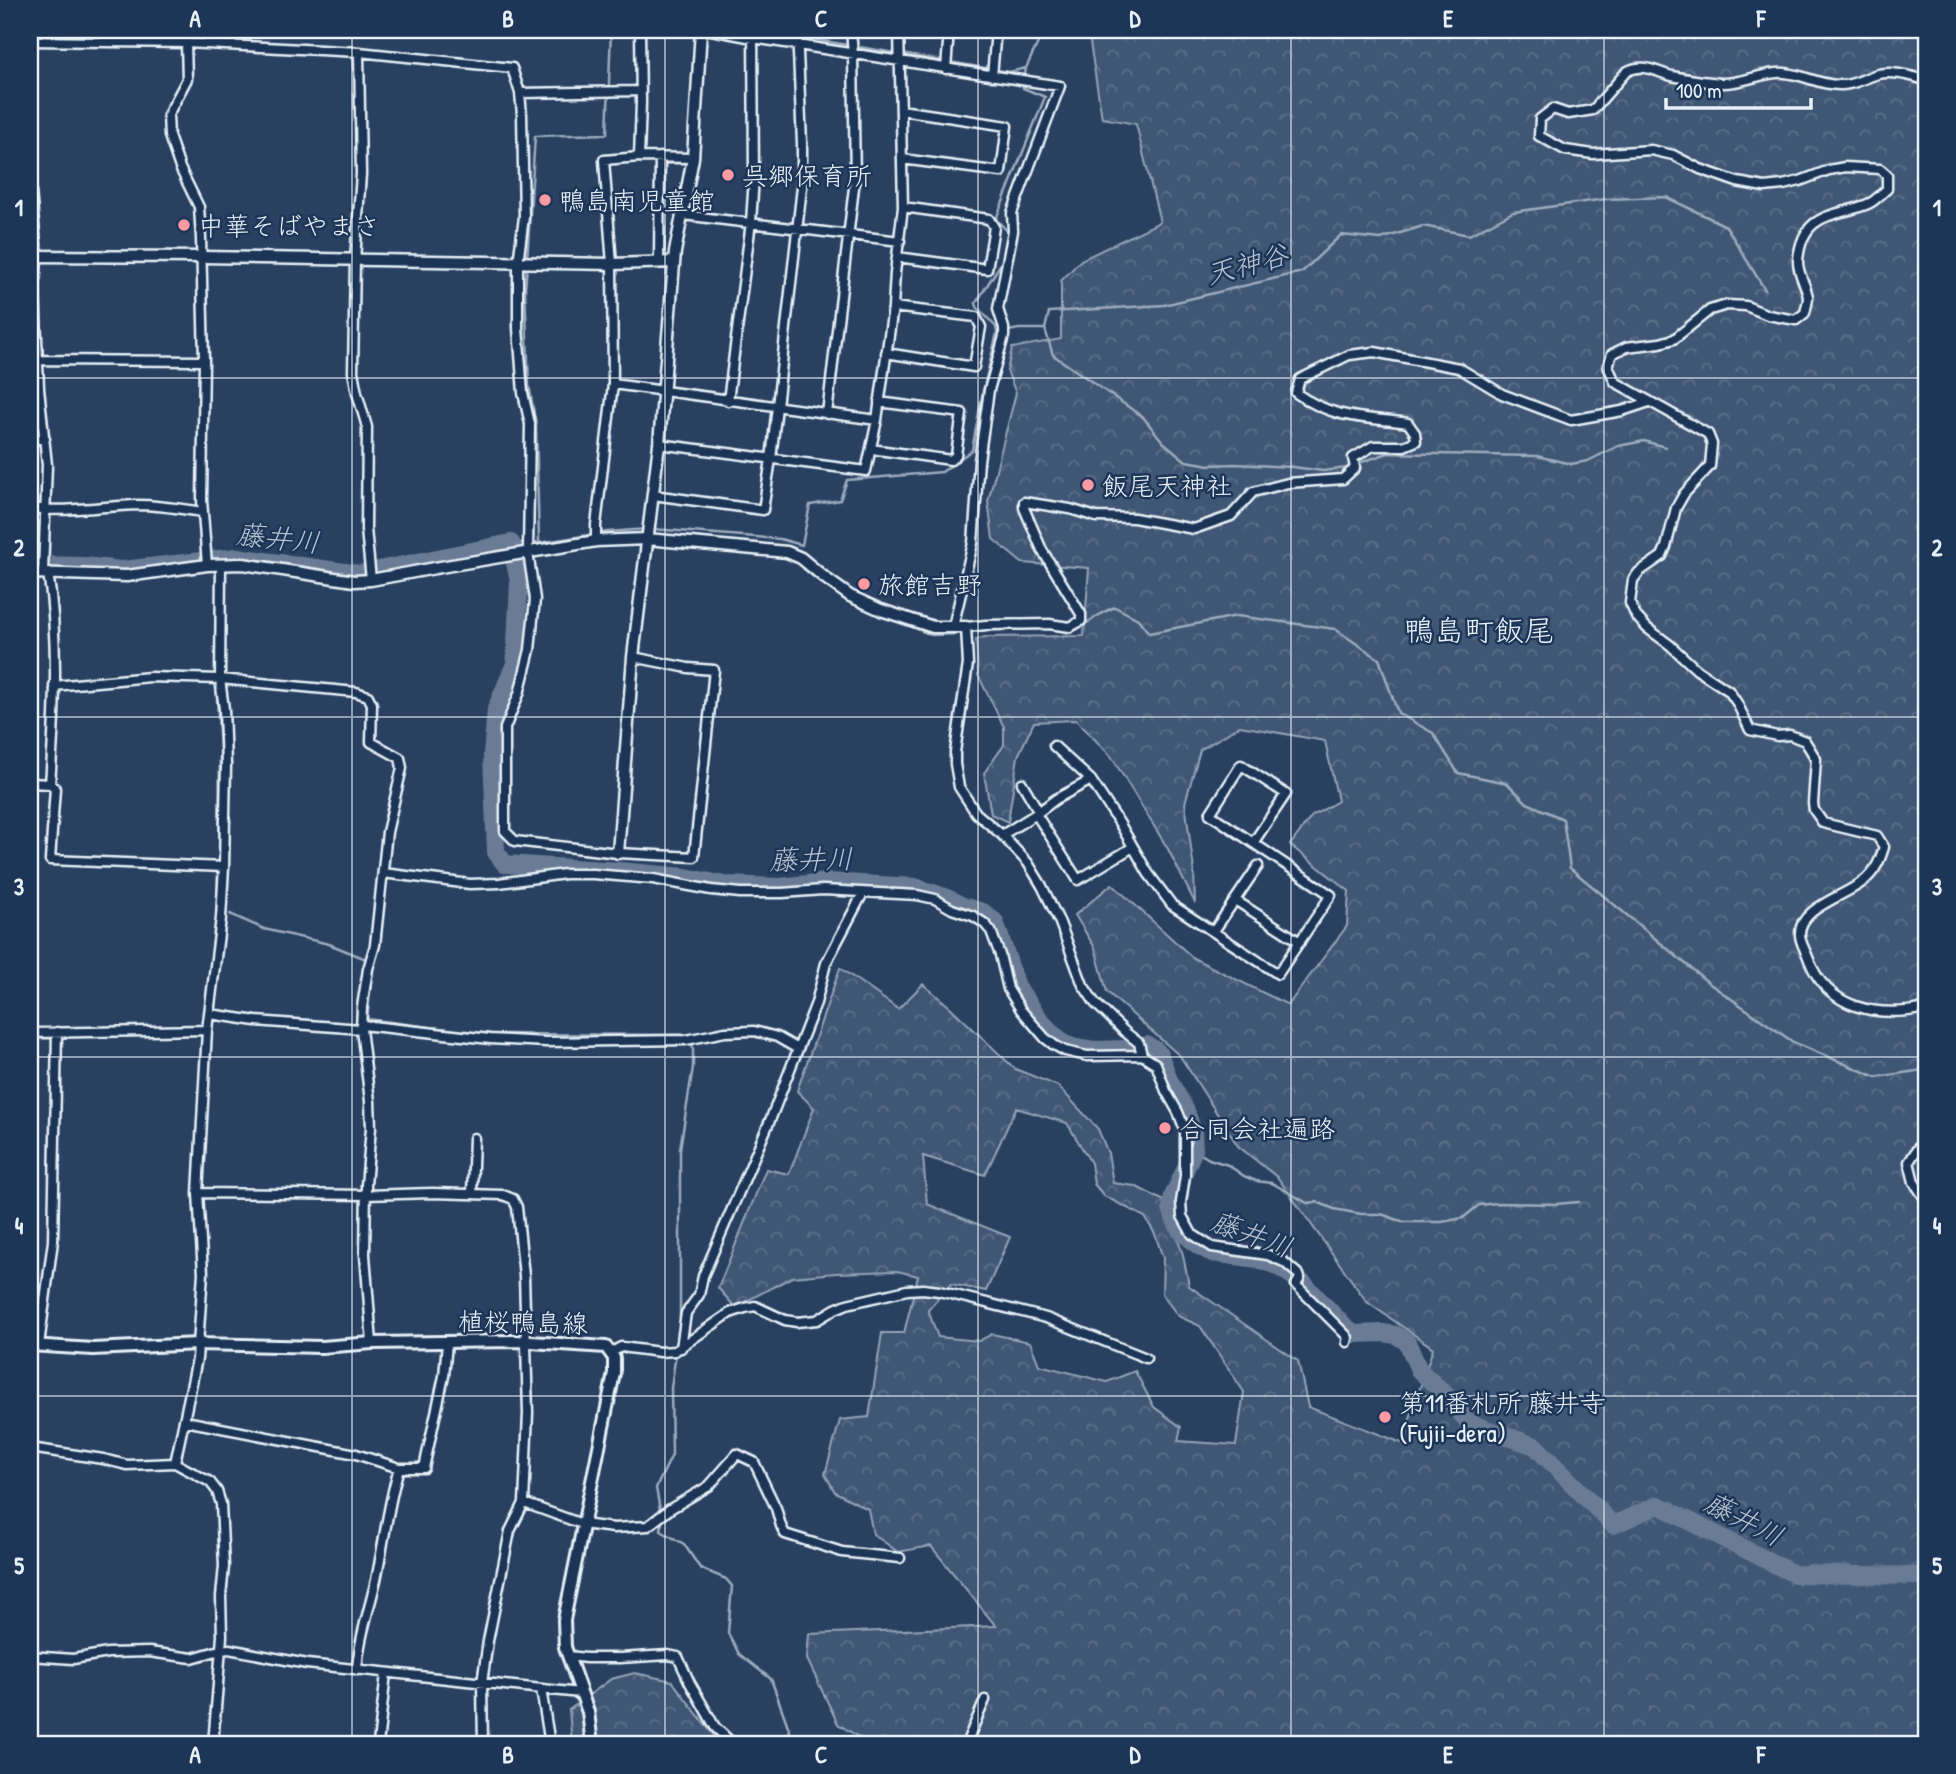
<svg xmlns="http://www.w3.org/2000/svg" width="1956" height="1774" font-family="'Patrick Hand','Klee One',sans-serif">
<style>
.forest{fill:url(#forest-crowns);stroke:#94a4b6;stroke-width:2;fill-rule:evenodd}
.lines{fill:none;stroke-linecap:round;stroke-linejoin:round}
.stream{stroke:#9dabbd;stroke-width:2.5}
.river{stroke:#6b7c95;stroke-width:18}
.minor-casing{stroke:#e8f1f8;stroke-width:13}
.tertiary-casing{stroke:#e8f1f8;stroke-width:15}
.secondary-casing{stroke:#e8f1f8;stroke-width:16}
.minor{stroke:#1d3557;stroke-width:8}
.tertiary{stroke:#1d3557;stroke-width:10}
.secondary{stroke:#1d3557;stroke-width:10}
.grid{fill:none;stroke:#e8f1f8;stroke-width:2;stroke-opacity:0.55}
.poi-dot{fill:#ff9aa2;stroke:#1d3557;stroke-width:2.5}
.labels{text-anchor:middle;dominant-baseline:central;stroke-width:5;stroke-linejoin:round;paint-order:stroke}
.poi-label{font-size:26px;fill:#e8f1f8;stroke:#1d3557;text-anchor:start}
.street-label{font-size:26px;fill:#e8f1f8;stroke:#1d3557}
.water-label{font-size:28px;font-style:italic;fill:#b6c2d0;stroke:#1d3557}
.quarter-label{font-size:30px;fill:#e8f1f8;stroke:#1d3557}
.neatline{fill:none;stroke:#e8f1f8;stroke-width:2.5}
.grid-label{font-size:23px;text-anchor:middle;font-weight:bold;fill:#e8f1f8}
</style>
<defs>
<pattern id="forest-crowns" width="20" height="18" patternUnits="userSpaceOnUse" patternTransform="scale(1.75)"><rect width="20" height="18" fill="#415774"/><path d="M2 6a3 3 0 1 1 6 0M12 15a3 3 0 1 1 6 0" fill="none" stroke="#5c7089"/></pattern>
</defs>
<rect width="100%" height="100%" fill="#294061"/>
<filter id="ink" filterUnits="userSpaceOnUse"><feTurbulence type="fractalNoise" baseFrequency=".0143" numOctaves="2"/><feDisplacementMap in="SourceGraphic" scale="14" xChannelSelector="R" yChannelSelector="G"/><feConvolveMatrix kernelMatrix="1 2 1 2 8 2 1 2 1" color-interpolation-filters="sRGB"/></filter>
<g filter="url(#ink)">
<!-- forest -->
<path class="forest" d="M1088 30H1926V1744H870L838 1724 807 1659 809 1634 996 1626 931 1546 898 1552 873 1534 868 1509 835 1492 825 1474 840 1420 869 1417 882 1333H904L918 1276 897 1271 836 1273 792 1277 735 1307 718 1288 766 1169 789 1174 814 1108 797 1091 840 968 898 1009 923 984 950 1007 1015 1069 1058 1086 1098 1129 1108 1153 1113 1183 1135 1186 1166 1202 1183 1255 1189 1286 1298 1361 1308 1407 1402 1443 1433 1348 1367 1302 1278 1178 1238 1146 1180 1056 1107 992 1095 948 1075 915 1112 884 1193 958 1288 1005 1347 926 1349 891 1290 845 1312 816 1338 801 1325 741 1240 726 1200 750 1185 803 1194 870 1195 903 1168 849 1111 756 1076 720 1034 722 1018 756 1008 822 991 814 984 773 1004 745V727L978 675 976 640 985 637 1084 636 1089 568 1022 563 993 539 988 501 1016 393 1007 371 1012 348 1061 339V281L1081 260 1160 222 1136 124 1102 118ZM1016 1108 1067 1123 1091 1163 1094 1184 1104 1196 1145 1217 1155 1234 1163 1258 1162 1294 1178 1316 1200 1326 1244 1392 1236 1445 1178 1441 1181 1427 1154 1407 1135 1371 1107 1382 1039 1365 1030 1342 992 1334 979 1341 938 1337 928 1310 951 1284 986 1291 1010 1237 927 1204 923 1156 985 1175Z
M635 1673 672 1681 720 1744H572L569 1710 611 1679Z"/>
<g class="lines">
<!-- stream -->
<path class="stream" d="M758 30 1009 72 1026 68 1044 30
M1010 234 996 219 1045 97 1023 88 1026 68
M1005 257 976 303 977 307 996 327 997 333 1019 329H1045L1049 312 1164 305 1302 272 1341 235 1381 239 1423 226 1469 235 1513 212 1606 199 1666 197 1726 226 1765 290
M527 260 535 136 607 134 611 30
M527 266 525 289 529 385 536 425 539 542
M1045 329 1053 355 1143 417 1163 442 1186 461 1210 465 1234 464 1293 467 1323 471 1347 468
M1362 462 1388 453 1537 456 1571 464 1588 461 1618 446 1644 441 1665 447
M653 529 780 539 802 545 810 505 840 500 847 480 942 472 972 450 983 391 997 333
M511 543H539L607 532 647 529
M804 569C825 586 845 600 870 610
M886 616 932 635 956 634
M975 631 1048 628 1071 633 1104 612 1115 607 1138 619 1149 633 1237 616 1335 629 1379 659 1398 713 1433 733 1458 773 1507 783 1527 803 1563 819 1570 868 1710 984 1793 1042 1876 1077 1923 1070 1926 1068
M216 657 217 570
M216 681 220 750 219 863
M217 909 218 870
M230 914 264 929 329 944 366 959
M373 966 367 1019 486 1034 686 1035 693 1046V1067L680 1149V1329L677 1347
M1194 1150 1209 1159 1228 1165 1244 1176 1256 1181 1272 1183 1307 1203 1317 1202 1334 1209 1361 1214H1381L1404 1222H1442L1463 1218 1479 1205 1497 1203 1556 1204 1579 1202
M660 1510 656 1488 672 1455 671 1388 676 1353
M662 1520 661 1531 684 1544 700 1568 726 1579 732 1586 728 1633 739 1654 771 1679 790 1732 797 1744"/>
<!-- river -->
<path class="river" d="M514 558 519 582 515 664 496 709 492 755 496 852 505 864 619 871 685 877 726 885 780 887 827 882 915 887 945 897 963 906 983 912 995 922 1017 987 1041 1021 1054 1035 1069 1046 1094 1050 1128 1049 1147 1045 1156 1050 1160 1056 1169 1080 1186 1111 1193 1132 1194 1150 1173 1196 1171 1208 1174 1218 1180 1230 1199 1246 1212 1253 1258 1259 1277 1266 1303 1283 1346 1328 1354 1334 1383 1333 1396 1335 1407 1342 1419 1370 1445 1394 1469 1423 1535 1446 1613 1525 1658 1505 1794 1574 1926 1576
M30 565 83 566 122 570 237 557 359 574 511 543 513 548"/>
<defs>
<path id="minor" d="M711 30 753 38 1060 86 1012 213 1013 231 998 309 1004 328V336L989 390 979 461 973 543 953 627
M30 41 186 43 359 52 512 68 520 93 522 115 524 217 518 263V328L523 393 530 424 528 552 535 599 530 650 519 694 505 728V831L515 841 618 853 694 857 714 670 688 668 633 657
M186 43 187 79 168 115 169 136 180 168 199 207 201 238 204 361 202 500 207 565
M359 52 361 174 355 260 353 372 357 393 367 427 366 529 371 580
M946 69 949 30
M992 76 996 30
M1926 80C1910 76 1895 71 1878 74 1866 77 1855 85 1842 85 1822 86 1805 75 1785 73 1765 71 1742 84 1721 83 1705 82 1688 79 1672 76 1656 72 1642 62 1626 72L1593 110 1568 114 1553 109 1540 119 1539 136 1565 150 1593 154 1651 150 1673 155 1700 169 1737 182 1764 187 1783 185 1800 181 1829 170 1845 167 1880 169 1887 175V189C1881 194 1876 200 1870 203 1837 218 1803 209 1798 260 1797 273 1806 284 1808 297 1808 302 1806 308 1805 313L1796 320 1768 315 1746 306 1727 305 1710 310 1674 339 1660 343 1626 347 1612 354 1608 366 1615 382 1708 434 1712 444 1710 466 1684 494 1676 508 1666 547 1662 556 1639 572 1633 580 1630 603 1636 616 1647 628 1670 645 1697 670 1729 691 1737 703 1750 730 1777 736 1790 735 1805 741 1816 759 1813 803 1814 810 1823 823 1877 836 1884 847C1880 860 1876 870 1866 879 1848 896 1798 907 1800 935 1800 943 1807 953 1809 960 1828 1010 1879 1018 1926 1008
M520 93 640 91
M901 110 1007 126 1001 172 902 159
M639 157 641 103 640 30
M30 180 37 256 35 289 39 388 47 465 43 572
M683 215 900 241
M897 257 987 269 994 227 989 219 903 207
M659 262 660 157
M886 353 974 367 981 327 976 317 893 307
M38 360 204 361
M613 384 877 420
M728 401 751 222 754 178 753 30
M827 414 855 179 853 54 851 30
M30 439H45
M659 444 866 471 877 420 893 307 895 273 903 207 899 30
M871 449 951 460 956 455 962 413 879 402
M653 495 763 510 771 459 802 187V143L797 30
M30 508C66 513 102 506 138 505 159 505 182 509 203 512
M596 541V525L613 384 612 264 604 160 639 157 693 158
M48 572C59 641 55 715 50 784L55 788 50 860 224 867
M54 686 150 677 220 679 356 692 368 696 372 704 371 742 400 758 402 768 387 832 375 945 368 969 362 1007 361 1029 370 1101 371 1128 366 1185 365 1255 372 1343
M1054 746 1091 780 1120 824 1148 873 1172 905 1278 974 1331 895 1210 814 1241 765 1286 794 1253 843
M30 783 50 784
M1022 783 1039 812
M1036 814 1078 880 1133 847
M1002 835 1036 814 1056 799 1091 780
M383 873 470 884 499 883 565 874H593L653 879 711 890 740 893H782L823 890 917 895 935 899 952 909 973 916 984 923 991 931 1000 955 1008 989 1021 1010 1045 1038 1054 1045 1065 1051 1087 1056 1142 1055 1156 1064 1166 1091 1178 1112 1185 1130V1176L1181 1202 1182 1216 1192 1234 1212 1247 1268 1255 1284 1262 1299 1275 1300 1278 1296 1285 1346 1335 1348 1338 1347 1342
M1235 900 1300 942
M1216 928 1258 866
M210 1014 256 1021 361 1029
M362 1025 490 1039 546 1042 686 1040 725 1032 754 1031 777 1037 798 1049
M30 1033 207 1030
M1142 1055 1139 1043 1125 1032 1095 1003 1083 985 1060 923 1042 886 1028 863 1002 835 976 813 959 787 955 764V752L968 664 966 627 986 625 1049 624 1070 627 1081 621V614L1042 550 1024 508V502L1070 509 1096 517 1134 518 1194 529 1231 516 1253 492 1288 483 1343 479 1355 468 1353 458 1373 446H1404L1416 441 1415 433 1408 423C1365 417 1334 420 1296 393L1300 379 1349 355 1374 352 1459 368 1502 394 1571 420 1622 411 1649 402
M1926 1139 1919 1146 1909 1162 1914 1182 1926 1200
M198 1193 366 1195 432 1193 503 1195 513 1199 517 1207 524 1276 528 1413 524 1503 510 1531 488 1641 482 1683 483 1744
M472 1194 474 1138
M39 1345 53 1241 57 1032
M681 1348 686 1313 699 1295 703 1276 771 1118 816 1003 826 963 863 893
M612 1352 621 1347 660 1352 675 1351 730 1313 745 1308 755 1306 785 1320 797 1322 817 1320 835 1309 847 1304 907 1290 923 1289 939 1291 1046 1318 1146 1358
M185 1421 356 1454 399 1468
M30 1448 103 1459 127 1465 175 1463 210 1482 217 1491 221 1504 224 1566 221 1597 222 1636 213 1744
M175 1463 197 1359 203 1273 198 1193 207 1030 221 918 224 867 226 765 224 709 220 679 221 565
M524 1503 582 1524 614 1528 648 1526 670 1509 709 1486 737 1454 754 1462 776 1508 781 1526 785 1534 842 1552 900 1558
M30 1656 73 1659 108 1653 149 1652 192 1658 220 1650 229 1649 307 1664 580 1693
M568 1656 586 1658H620L668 1655 678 1657 690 1683 715 1727 733 1744
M357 1670C359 1639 369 1610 376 1580 384 1543 388 1504 399 1468H424L444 1376 447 1343
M541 1689 550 1744
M378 1744 386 1673
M966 1744 985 1700"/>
<path id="tertiary" d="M30 256 202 257 612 264 674 262
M30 573 127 576 207 565 243 564 354 581 371 580 446 566 596 541 647 539 787 552 801 558 825 578 850 596 881 610 933 627H966
M618 853 633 657 659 444 675 252 693 158 701 30"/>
<path id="secondary" d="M30 1345 93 1349 198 1344 322 1347 372 1343 516 1341 606 1347 614 1358V1373L564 1620 565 1647 588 1712 592 1744"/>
</defs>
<!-- minor casing -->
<use href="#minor" class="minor-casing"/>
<!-- tertiary casing -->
<use href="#tertiary" class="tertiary-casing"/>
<!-- secondary casing -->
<use href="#secondary" class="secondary-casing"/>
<!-- minor -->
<use href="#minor" class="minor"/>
<!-- tertiary -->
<use href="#tertiary" class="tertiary"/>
<!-- secondary -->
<use href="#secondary" class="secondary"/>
</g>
</g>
<!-- grid -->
<path class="grid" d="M352 30V1744M665 30V1744M978 30V1744M1291 30V1744M1604 30V1744M30 378H1926M30 717H1926M30 1057H1926M30 1396H1926"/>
<!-- markers -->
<g class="poi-dot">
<circle cx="728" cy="175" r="7"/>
<circle cx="545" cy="200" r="7"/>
<circle cx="184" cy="225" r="7"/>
<circle cx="1088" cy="485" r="7"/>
<circle cx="864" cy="584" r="7"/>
<circle cx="1165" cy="1128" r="7"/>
<circle cx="1385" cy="1417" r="7"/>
</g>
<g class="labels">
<!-- poi labels -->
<g class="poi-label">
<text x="742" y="175">呉郷保育所</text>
<text x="559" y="200">鴨島南児童館</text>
<text x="198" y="225">中華そばやまさ</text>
<text x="1102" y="485">飯尾天神社</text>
<text x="878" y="584">旅館吉野</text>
<text x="1179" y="1128">合同会社遍路</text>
<text x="1399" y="1402">第11番札所 藤井寺<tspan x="1399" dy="30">(Fujii-dera)</tspan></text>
</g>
<!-- street labels -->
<g class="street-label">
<text transform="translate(523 1322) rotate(1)">植桜鴨島線</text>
</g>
<!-- water labels -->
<g class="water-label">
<text transform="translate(1247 264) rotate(-15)">天神谷</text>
<text transform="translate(278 538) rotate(6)">藤井川</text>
<text transform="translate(811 859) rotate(-1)">藤井川</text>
<text transform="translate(1252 1234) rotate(20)">藤井川</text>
<text transform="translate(1744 1519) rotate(27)">藤井川</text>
</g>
<!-- quarter labels -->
<g class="quarter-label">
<text x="1479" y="630">鴨島町飯尾</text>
</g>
</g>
<!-- margin -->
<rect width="1956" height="1774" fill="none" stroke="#1d3557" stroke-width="77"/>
<!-- scale -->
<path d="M1666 98v10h145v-10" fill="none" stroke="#e8f1f8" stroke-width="3.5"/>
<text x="1676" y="98" font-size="21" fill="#e8f1f8" stroke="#1d3557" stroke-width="5" paint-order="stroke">100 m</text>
<rect x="38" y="38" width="1880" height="1698" class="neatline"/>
<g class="grid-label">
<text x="195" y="27">A</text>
<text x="508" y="27">B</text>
<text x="821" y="27">C</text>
<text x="1135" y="27">D</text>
<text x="1448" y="27">E</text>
<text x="1761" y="27">F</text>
<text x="19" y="216">1</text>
<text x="1937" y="216">1</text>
<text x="19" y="556">2</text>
<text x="1937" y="556">2</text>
<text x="19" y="895">3</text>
<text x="1937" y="895">3</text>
<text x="19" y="1234">4</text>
<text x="1937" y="1234">4</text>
<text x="19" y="1574">5</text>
<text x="1937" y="1574">5</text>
<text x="195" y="1763">A</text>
<text x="508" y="1763">B</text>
<text x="821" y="1763">C</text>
<text x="1135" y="1763">D</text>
<text x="1448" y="1763">E</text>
<text x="1761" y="1763">F</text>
</g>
</svg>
